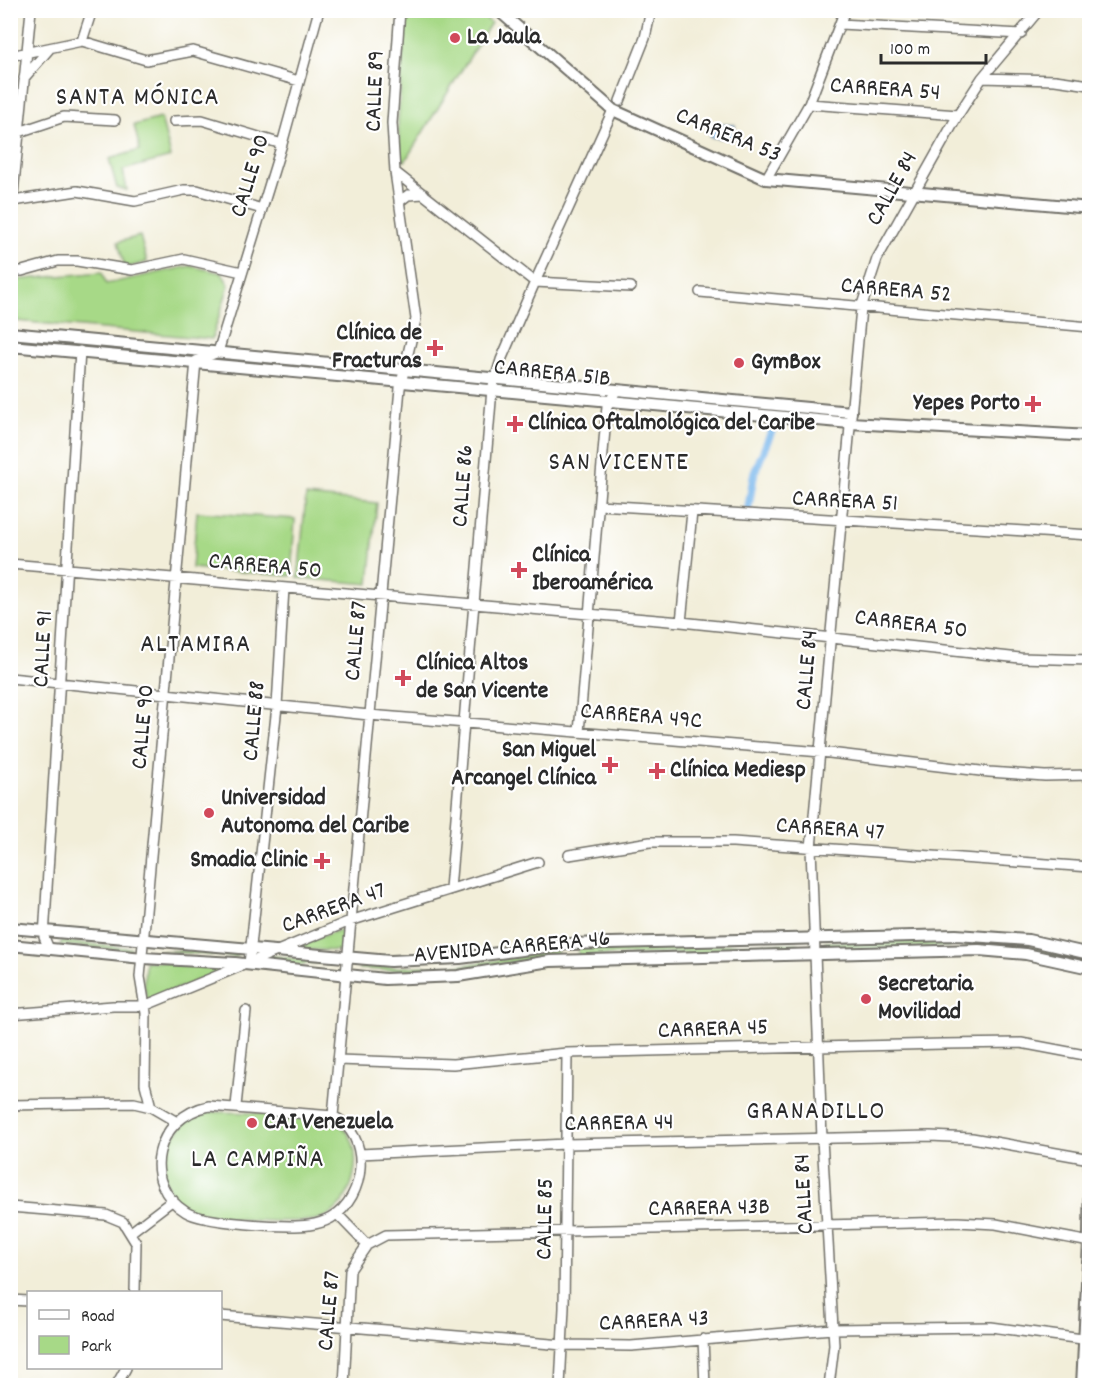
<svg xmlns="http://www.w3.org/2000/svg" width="1100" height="1396" font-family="Dekko,sans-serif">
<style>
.green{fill:#a7d987;stroke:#698259;stroke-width:1.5}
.water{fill:#79b7ec;stroke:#52718c;stroke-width:1.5}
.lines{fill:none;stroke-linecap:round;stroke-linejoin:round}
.canal{stroke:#79b7ec;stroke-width:8}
.minor-casing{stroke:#716f68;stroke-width:12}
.major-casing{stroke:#716f68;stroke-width:14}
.minor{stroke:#fff;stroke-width:9}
.major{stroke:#fff;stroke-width:10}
.poi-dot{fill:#d1495b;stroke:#fff;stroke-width:2}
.labels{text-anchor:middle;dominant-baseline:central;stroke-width:4.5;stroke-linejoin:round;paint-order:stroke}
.poi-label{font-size:24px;font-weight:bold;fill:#2b2b2b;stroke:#fff;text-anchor:start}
.street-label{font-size:24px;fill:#2b2b2b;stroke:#fff}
.neighbourhood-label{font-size:26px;letter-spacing:1.5px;fill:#2b2b2b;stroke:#fff}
</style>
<rect width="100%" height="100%" fill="#fff"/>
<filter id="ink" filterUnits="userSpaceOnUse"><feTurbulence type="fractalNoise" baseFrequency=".0167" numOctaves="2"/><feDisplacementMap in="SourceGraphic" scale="12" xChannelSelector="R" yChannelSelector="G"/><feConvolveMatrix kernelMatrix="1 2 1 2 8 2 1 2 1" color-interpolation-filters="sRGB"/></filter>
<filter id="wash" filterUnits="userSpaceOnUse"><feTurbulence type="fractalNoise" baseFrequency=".008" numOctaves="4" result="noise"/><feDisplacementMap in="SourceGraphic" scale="24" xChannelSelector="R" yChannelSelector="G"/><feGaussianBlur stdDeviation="1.35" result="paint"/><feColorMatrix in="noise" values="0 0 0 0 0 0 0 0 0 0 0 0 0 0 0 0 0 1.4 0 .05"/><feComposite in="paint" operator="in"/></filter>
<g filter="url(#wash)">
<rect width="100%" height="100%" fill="#f2eed9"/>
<!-- green -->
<path class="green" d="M406 11H477L491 23 405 161 400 159 398 122Z
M161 118 171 157 123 170 127 190 117 188 109 159 140 150 134 125Z
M140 236 147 262 125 268 118 242Z
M190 266 222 273 229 285 212 339 16 321 15 280 102 272 106 284Z
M306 496 377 503 369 584 298 578Z
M197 512 295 519 291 576 192 568Z
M345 928 343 951 286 949Z
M966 939 1016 942 1089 958V964L966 947Z
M950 940V947L825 950V942Z
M61 941 131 948V951L60 945Z
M798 943V951L578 956V947Z
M206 950 237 954V957L157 951Z
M557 951 558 956C487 966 431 974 359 969L360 964 397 967 462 965Z
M257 954 335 963H307L302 966 256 962Z
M145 961 236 965 147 1001 144 984Z
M211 1112C233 1112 323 1115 338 1124 367 1141 356 1194 333 1212 322 1220 311 1221 298 1221 276 1222 208 1219 190 1210 144 1185 163 1120 211 1112Z"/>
<!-- water -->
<path class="water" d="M711 124 735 125 734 139 710 137Z"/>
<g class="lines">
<!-- canal -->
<path class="canal" d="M747 515 754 474 774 425"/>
</g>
</g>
<g filter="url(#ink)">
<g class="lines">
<defs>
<path id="minor" d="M840 24 1021 34
M82 41 92 10
M10 56 82 41 146 60 193 51 299 81
M24 78 50 48
M982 78 1055 80 1090 85
M620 101 645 38 651 10
M809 104 958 115
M174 121 202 120 282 144
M10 135 64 117 115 120
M395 172 535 282 631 287
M766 179 809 104 845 10
M13 201 77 191 135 201 184 190H197L262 209
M399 202 408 195 424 194
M10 225 31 10
M10 271H22L58 261H77L132 270 184 259 242 272
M700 292 1090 327
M599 505 1090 535
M10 564 681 622 1020 658 1090 660
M681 622 692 512
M10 678 369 715 821 752 989 772 1045 776 1090 775
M579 732 607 406 616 391
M569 855 650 842H733L1090 867
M450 889 492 389 501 360 535 282 613 110
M49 949 44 937 80 351
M249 964 277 706 284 588
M10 1014 113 1006H144L350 921 538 862
M338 1060 453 1064 567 1053 943 1044 1021 1043 1090 1056
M10 1105 134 1103 151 1107 175 1121
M209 1106 333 1116C372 1135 367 1197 331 1218 324 1222 316 1224 309 1225 287 1228 204 1223 186 1212 139 1183 155 1117 209 1106Z
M236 1106 246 1011
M151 1107 145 1084 146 1013 140 977 196 361 218 352 282 144 319 10
M333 1116 400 388 416 319 395 172 392 123 400 10
M360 1154 566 1144 930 1136 972 1138 1090 1159
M10 1207 106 1215 123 1222 136 1243 135 1292
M337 1214 367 1245
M131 1232 173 1200
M10 1300 28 1301
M220 1316 563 1345 631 1346 832 1329 991 1327 1090 1340
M703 1339 705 1386
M116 1386 126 1368
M344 1386 350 1270 367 1245 386 1235 957 1222 996 1224 1090 1242
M560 1386 564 1308 567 1053
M829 1386 834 1345 822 1139 811 848 861 308 877 259 958 115 982 78 1039 10"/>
<path id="major" d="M498 10 613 110 766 179 1090 208
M10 333 851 412
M10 346 850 423 1090 436
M10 928 390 961 460 958 568 944 956 935 1028 940 1090 954
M10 945 143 958 235 963 385 979 458 976 550 961 979 950 1026 954 1090 968
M1082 1386 1089 1242 1090 1157"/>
</defs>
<!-- minor casing -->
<use href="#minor" class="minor-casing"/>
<!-- major casing -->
<use href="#major" class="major-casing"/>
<!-- minor -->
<use href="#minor" class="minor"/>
<!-- major -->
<use href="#major" class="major"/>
</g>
</g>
<!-- markers -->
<g class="poi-dot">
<circle cx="455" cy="38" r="6"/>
<path d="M432 339h6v6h6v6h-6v6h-6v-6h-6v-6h6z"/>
<circle cx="739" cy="363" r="6"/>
<path d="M1030 395h6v6h6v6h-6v6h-6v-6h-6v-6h6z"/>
<path d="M512 415h6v6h6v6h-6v6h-6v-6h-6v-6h6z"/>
<path d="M516 561h6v6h6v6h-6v6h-6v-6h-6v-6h6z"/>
<path d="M400 669h6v6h6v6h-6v6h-6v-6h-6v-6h6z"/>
<path d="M607 756h6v6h6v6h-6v6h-6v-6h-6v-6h6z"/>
<path d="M654 762h6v6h6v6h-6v6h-6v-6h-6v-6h6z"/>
<circle cx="209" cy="813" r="6"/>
<path d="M319 852h6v6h6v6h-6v6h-6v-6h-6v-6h6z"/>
<circle cx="866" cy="999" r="6"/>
<circle cx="252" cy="1123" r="6"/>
</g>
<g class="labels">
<!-- poi labels -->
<g class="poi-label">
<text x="467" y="38">La Jaula</text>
<text x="422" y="334" text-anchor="end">Clínica de<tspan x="422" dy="28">Fracturas</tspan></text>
<text x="751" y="363">GymBox</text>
<text x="1020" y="404" text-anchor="end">Yepes Porto</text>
<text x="528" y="424">Clínica Oftalmológica del Caribe</text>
<text x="532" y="556">Clínica<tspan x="532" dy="28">Iberoamérica</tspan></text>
<text x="416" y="664">Clínica Altos<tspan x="416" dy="28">de San Vicente</tspan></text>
<text x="596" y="751" text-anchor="end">San Miguel<tspan x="596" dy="28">Arcangel Clínica</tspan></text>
<text x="670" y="771">Clínica Mediesp</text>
<text x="221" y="799">Universidad<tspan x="221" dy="28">Autonoma del Caribe</tspan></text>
<text x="308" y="861" text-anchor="end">Smadia Clinic</text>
<text x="878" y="985">Secretaria<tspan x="878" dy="28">Movilidad</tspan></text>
<text x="264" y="1123">CAI Venezuela</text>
</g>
<!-- street labels -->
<g class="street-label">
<text transform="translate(885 90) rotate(4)">CARRERA 54</text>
<text transform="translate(376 91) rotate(-88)">CALLE 89</text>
<text transform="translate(728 136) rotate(22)">CARRERA 53</text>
<text transform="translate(251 176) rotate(-73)">CALLE 90</text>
<text transform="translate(893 189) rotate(-61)">CALLE 84</text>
<text transform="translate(896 291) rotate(5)">CARRERA 52</text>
<text transform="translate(552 374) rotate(6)">CARRERA 51B</text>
<text transform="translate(464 486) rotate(-86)">CALLE 86</text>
<text transform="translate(845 502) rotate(3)">CARRERA 51</text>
<text transform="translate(265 567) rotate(5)">CARRERA 50</text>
<text transform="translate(911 625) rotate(7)">CARRERA 50</text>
<text transform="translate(357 641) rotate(-85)">CALLE 87</text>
<text transform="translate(44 649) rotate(-87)">CALLE 91</text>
<text transform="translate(808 670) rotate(-85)">CALLE 84</text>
<text transform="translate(641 717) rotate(5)">CARRERA 49C</text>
<text transform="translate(255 721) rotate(-85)">CALLE 88</text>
<text transform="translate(144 727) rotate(-85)">CALLE 90</text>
<text transform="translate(830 830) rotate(4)">CARRERA 47</text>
<text transform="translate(334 909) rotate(-20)">CARRERA 47</text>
<text transform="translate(512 948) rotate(-5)">AVENIDA CARRERA 46</text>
<text transform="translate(713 1030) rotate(-2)">CARRERA 45</text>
<text transform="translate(619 1124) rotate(-1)">CARRERA 44</text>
<text transform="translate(805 1194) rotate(-93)">CALLE 84</text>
<text transform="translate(709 1209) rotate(-1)">CARRERA 43B</text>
<text transform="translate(546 1219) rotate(-89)">CALLE 85</text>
<text transform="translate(330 1311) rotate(-85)">CALLE 87</text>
<text transform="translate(654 1322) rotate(-3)">CARRERA 43</text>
</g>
<!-- neighbourhood labels -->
<g class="neighbourhood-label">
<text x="138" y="98">SANTA MÓNICA</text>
<text x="619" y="463">SAN VICENTE</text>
<text x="196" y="645">ALTAMIRA</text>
<text x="816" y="1112">GRANADILLO</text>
<text x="258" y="1160">LA CAMPIÑA</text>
</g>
</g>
<!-- margin -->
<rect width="1100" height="1396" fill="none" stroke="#fff" stroke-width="36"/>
<!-- legend -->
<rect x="27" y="1291" width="195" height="78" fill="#ffffff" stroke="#aaaaaa" stroke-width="1.5"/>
<rect x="39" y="1310" width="30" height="9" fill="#ffffff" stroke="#aaaaaa" stroke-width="1.5"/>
<text x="81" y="1321" font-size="18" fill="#2b2b2b">Road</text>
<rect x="39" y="1336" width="30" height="18" fill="#a7d987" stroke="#aaaaaa" stroke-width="1.5"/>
<text x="81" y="1351" font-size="18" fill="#2b2b2b">Park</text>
<!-- scale -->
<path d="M881 54v9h105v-9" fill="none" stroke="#2b2b2b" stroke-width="3"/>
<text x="890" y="54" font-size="18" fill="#2b2b2b" stroke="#ffffff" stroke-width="4.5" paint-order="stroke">100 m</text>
</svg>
